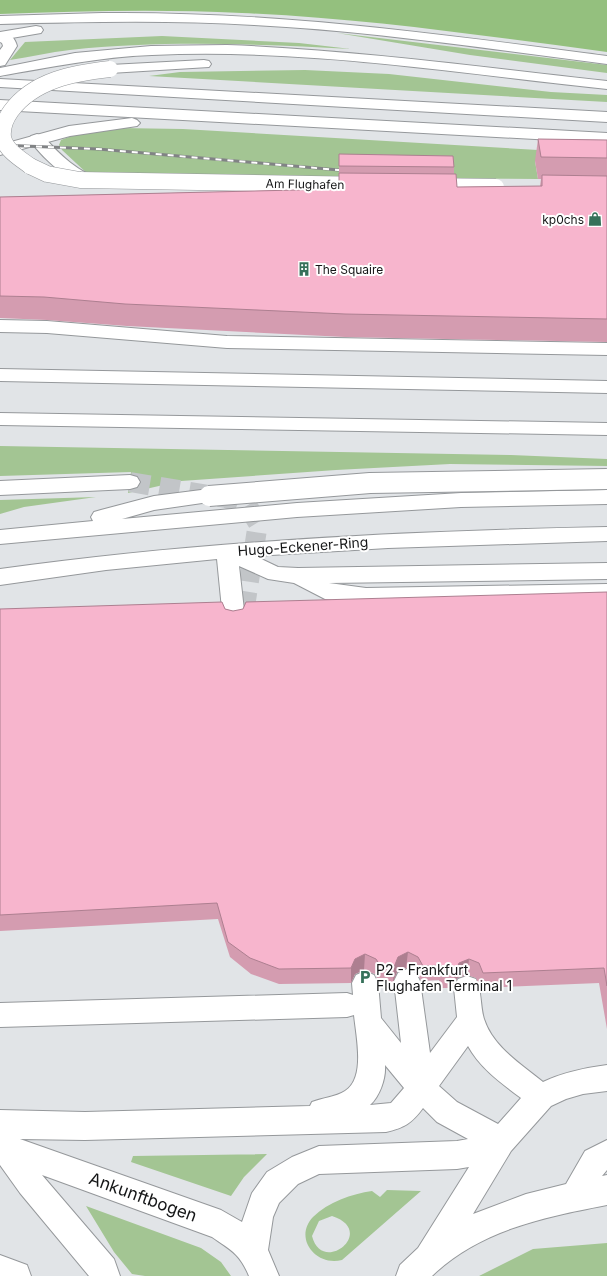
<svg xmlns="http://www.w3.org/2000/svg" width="607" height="1276" font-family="Inter,sans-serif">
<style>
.green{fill:#a3c593;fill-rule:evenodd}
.forest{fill:#94c07e}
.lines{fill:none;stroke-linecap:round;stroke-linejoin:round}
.minor-tunnel{stroke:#c2c5c8;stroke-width:20;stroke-dasharray:20 10;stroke-linecap:butt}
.minor-casing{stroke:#95989b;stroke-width:2}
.highway-casing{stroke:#95989b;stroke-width:2}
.minor{fill:#fff;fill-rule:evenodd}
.highway{fill:#fff;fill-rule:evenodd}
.rail-casing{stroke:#818385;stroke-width:3}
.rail{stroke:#fff;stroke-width:2;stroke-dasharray:6;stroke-linecap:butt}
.minor-bridge-far1-casing{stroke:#95989b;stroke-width:17;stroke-linecap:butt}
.minor-bridge-casing{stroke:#95989b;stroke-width:22;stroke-linecap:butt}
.highway-bridge-casing{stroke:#95989b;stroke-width:17;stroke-linecap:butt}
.minor-bridge-far1{stroke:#fff;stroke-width:16}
.minor-bridge{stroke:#fff;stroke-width:20}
.highway-bridge{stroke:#fff;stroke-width:16}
.wall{fill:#d49cb0}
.shaded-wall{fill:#ad7f90}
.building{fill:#f7b5cd;stroke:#ad7f90}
.labels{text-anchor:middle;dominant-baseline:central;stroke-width:4;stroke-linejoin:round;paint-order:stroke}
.far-street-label{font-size:12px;fill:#151617;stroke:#fff}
.far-poi-label{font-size:12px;fill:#151617;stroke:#fff;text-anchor:end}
.street-label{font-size:14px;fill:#151617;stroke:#fff}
.poi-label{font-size:14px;fill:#151617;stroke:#fff;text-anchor:start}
.near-street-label{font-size:17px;fill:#151617;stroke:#fff}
</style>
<rect width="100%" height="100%" fill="#e1e4e7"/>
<!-- green -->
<path class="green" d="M337 33 607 65V73L470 55Z
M162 36 299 43 351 49C257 44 163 40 70 50 50 52 30 57 10 60L25 42Z
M305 70 389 74 551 92 607 95V102L149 76 180 72Z
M119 128 183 129 607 154V162L535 161 538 179 91 177 62 150 59 145 61 140 82 132Z
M0 446 511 455 607 459V466L450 464 336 470 181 481 128 493 131 472 0 476Z
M96 497 24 507 0 514V500Z
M267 1154 244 1177 231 1196 131 1162 133 1156Z
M387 1190 421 1191 342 1260C316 1267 293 1238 313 1217 328 1202 352 1194 372 1191L380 1197ZM332 1216C378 1231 322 1276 312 1236L319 1221Z
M86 1206 201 1248 221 1262 231 1276H145L132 1274 114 1252Z
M607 1243V1276H479L533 1249Z"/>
<!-- forest -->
<path class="forest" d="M0 0H607V52C486 36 364 18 242 13 161 9 81 11 0 14Z"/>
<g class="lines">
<!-- minor-tunnel -->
<path class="minor-tunnel" d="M130 482 226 498 247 505 258 523 241 632"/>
<defs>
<path id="minor" d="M0 32C9 31 15 38 17 46L5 65 0 66V50L3 46 2 43 0 42Z
M37 134 43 136C60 155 78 173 104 180L106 183 104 186C78 193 42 158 29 139L31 136Z
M0 320 47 321 227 336 607 343V355L227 348 47 333 0 332Z
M130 475 137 477 140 482 137 487 130 489 0 495V481Z
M209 489 216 491 219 496 216 501 154 510 122 519 297 503 461 493 607 490V504L461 507 297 517 0 544V530L93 521 91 517 94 512 101 510 154 496Z
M607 527V541L388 548 255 556 278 567 298 568 607 563V579L329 583 366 588 607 584V600L366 604 325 599 294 583 268 579 239 566 245 619 242 625 234 627 226 625 223 619 217 559 106 570 0 585V569C202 541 404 531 607 527Z
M407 969 416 973 420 981 430 1053 457 1017 454 988 458 979 467 976 476 979C482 992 480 1006 484 1019 493 1047 521 1064 543 1082 564 1072 585 1068 607 1065V1091L583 1094 566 1099 551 1106 511 1151 473 1214 526 1194 566 1184 585 1151 607 1140V1170L602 1176 607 1175V1205C545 1217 479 1230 432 1276H396L400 1265 418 1248 469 1167 457 1169 319 1174 298 1184 279 1203 273 1217 268 1250 279 1276H249C240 1254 231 1250 212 1237L42 1175 114 1259 120 1276H89L20 1193 0 1165V1110L85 1112 310 1106 312 1102C322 1098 336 1097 345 1091 366 1078 356 1036 354 1015L347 1017 0 1027V1003L347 993 353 995 352 983 356 975 365 971 374 975 378 983 381 1018 401 1043 394 981 398 973ZM468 1046C480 1068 501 1083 521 1098L498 1124 457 1102 439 1086ZM385 1065 404 1088 391 1103 370 1105C380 1096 386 1078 385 1065ZM423 1108 437 1122 468 1139 457 1141 319 1146 292 1157 267 1172 252 1193 242 1222 221 1210 20 1139 85 1140 386 1132C404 1128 412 1123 423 1108Z
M0 1255 27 1265 31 1276H0Z"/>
<path id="highway" d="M102 13C272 11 439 34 607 56V64C490 49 372 31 254 25 169 20 85 22 0 24V16Z
M36 26 41 27 43 30 41 33 0 40V32Z
M227 45C354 50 480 67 607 81V89C456 73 304 48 152 55 100 57 50 67 0 76V68L75 53 151 46Z
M204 60 209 61 211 64 209 67 110 73 105 72 103 69 105 66 110 65Z
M0 79 607 112V122L0 87Z
M0 100 607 133V143L0 110Z
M132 118 137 120 140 123 137 126 70 136 0 155V145L69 126Z
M0 369 607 381V393L0 381Z
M0 413 607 423V435L0 425Z"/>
</defs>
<!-- minor casing -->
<use href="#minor" class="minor-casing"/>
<!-- highway casing -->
<use href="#highway" class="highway-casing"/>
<!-- minor -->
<use href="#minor" class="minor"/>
<!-- highway -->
<use href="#highway" class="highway"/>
<defs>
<path id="rail" d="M0 145 98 149 350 171"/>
</defs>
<!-- rail casing -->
<use href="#rail" class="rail-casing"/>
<!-- rail -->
<use href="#rail" class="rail"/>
<defs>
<path id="minor-bridge-far1" d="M30 166 47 174 80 180 368 185
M427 186 496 187"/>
<path id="minor-bridge" d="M209 496 370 483 607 479"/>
<path id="highway-bridge" d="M30 166C21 159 5 150 3 137 2 128 6 118 11 111 34 80 74 73 110 69"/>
</defs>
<!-- minor-bridge-far1 casing -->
<use href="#minor-bridge-far1" class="minor-bridge-far1-casing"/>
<!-- minor-bridge casing -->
<use href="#minor-bridge" class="minor-bridge-casing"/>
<!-- highway-bridge casing -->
<use href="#highway-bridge" class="highway-bridge-casing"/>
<!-- minor-bridge-far1 -->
<use href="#minor-bridge-far1" class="minor-bridge-far1"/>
<!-- minor-bridge -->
<use href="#minor-bridge" class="minor-bridge"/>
<!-- highway-bridge -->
<use href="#highway-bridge" class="highway-bridge"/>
</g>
<!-- wall -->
<path class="wall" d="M538 139 607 140V342L345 337 127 326 47 320 0 318V197L339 189V154L454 167V174L457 187 540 186 541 179H538L535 161Z
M607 592V1029L599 983 480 988 476 978 467 975 457 978 453 988H440L439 980 421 981 417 972 406 968 397 972 393 982H379L375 974 364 970 355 974 351 983 279 984 251 974 230 957 218 919 0 931V609H225L233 611Z"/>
<!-- shaded-wall -->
<path class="shaded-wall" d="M408 952 406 968 397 972 393 982 394 967 398 957Z
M365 954 364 970 355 974 351 983V968L355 959Z
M469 959 467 975 457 978 453 988 455 973 459 963Z"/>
<!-- building -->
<path class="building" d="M538 139 607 140V158L541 157Z
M339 154 453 156 454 167 339 166Z
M339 173 456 174 457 187 542 186V175L607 176V319L345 314 125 304 44 297 0 296V197L339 189Z
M607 592V986L604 968 483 973 479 963 469 959 459 963 455 973H443L441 965 423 966 418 957 408 952 398 957 394 967H381L376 959 365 954 355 959 351 968 279 969 250 958 228 942 217 903 0 915V609L222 602 225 609 233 611 243 609 246 602Z"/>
<!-- icons -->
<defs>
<symbol id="shop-bare" viewBox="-9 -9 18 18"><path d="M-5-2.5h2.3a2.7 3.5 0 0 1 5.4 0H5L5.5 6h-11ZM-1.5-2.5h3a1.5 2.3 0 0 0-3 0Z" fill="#36715a" stroke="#fff" stroke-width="2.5" paint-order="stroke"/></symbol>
<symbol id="building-bare" viewBox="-9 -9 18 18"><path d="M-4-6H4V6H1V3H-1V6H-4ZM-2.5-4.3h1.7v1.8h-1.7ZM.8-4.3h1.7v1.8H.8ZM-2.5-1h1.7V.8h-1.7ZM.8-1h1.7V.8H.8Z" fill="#36715a" stroke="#fff" stroke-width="2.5" paint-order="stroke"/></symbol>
<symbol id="parking-bare" viewBox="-9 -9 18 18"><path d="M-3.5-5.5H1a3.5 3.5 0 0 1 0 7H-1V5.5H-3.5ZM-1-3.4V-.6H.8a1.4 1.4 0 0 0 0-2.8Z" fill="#36715a" stroke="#fff" stroke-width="2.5" paint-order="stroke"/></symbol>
</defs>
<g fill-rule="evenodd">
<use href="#shop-bare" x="585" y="209" width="20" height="20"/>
<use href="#building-bare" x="294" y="259" width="20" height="20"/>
<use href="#parking-bare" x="355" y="967" width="20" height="20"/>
</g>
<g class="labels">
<!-- far-street labels -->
<g class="far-street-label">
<text transform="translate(305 184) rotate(1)">Am Flughafen</text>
</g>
<!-- far-poi labels -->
<g class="far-poi-label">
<text x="584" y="219">kp0chs</text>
<text x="315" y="269" text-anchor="start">The Squaire</text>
</g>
<!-- street labels -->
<g class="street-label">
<text transform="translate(303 546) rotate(-4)">Hugo-Eckener-Ring</text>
</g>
<!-- poi labels -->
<g class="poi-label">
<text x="376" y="969">P2 - Frankfurt<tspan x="376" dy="16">Flughafen Terminal 1</tspan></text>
</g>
<!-- near-street labels -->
<g class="near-street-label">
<text transform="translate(143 1197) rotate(20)">Ankunftbogen</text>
</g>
</g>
</svg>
